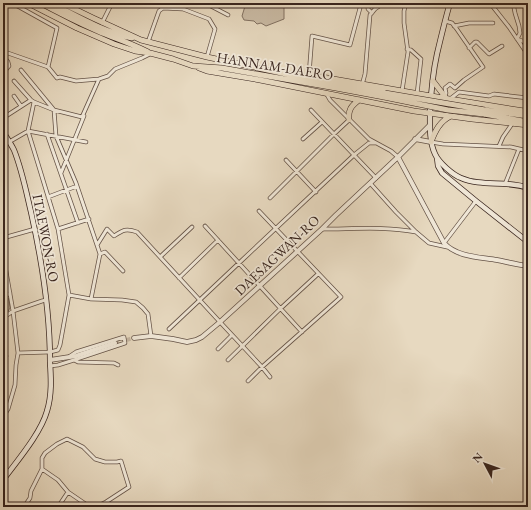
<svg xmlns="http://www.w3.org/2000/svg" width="531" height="510" font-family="'EB Garamond',serif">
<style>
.green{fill:#c9baa4;stroke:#817061}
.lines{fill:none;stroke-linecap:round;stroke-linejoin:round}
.tertiary-tunnel{stroke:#c4b5a0;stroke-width:4;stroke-dasharray:4 2;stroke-linecap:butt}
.minor-casing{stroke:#645246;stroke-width:4.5}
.tertiary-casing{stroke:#645246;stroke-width:5.5}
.secondary-casing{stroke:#39251e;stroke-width:6}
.primary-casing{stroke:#39251e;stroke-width:6}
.minor{stroke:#efe6d6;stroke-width:3}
.tertiary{stroke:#efe6d6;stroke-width:4}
.secondary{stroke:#efe6d6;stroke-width:4.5}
.primary{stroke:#e7d9c0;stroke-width:5}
.primary-bridge-casing{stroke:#39251e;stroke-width:6;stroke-linecap:butt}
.primary-bridge{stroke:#e7d9c0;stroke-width:5}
.labels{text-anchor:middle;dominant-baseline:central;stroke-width:3.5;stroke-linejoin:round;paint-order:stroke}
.street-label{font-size:14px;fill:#39251e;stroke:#efe6d6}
</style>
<rect width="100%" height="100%" fill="#e7d9c0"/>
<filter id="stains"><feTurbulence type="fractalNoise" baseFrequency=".005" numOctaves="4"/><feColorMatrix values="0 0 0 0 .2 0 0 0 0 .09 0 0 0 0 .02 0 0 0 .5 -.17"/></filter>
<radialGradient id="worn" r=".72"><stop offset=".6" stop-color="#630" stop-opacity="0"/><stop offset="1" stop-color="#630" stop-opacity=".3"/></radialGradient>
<!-- green -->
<path class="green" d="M246 3H284V19L266 26 261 23 257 24 254 21 244 20 242 16Z
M8 298 9 300 10 308 7 313 3 306V301Z"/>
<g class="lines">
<!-- tertiary-tunnel -->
<path class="tertiary-tunnel" d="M115 343 134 338"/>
<defs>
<path id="minor" d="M12 3 57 28 48 67
M205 3 228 15
M368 3V9L372 13
M490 3 509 27 528 55
M513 3 515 13 519 26 520 33 517 39 525 42 528 44
M102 23 112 3
M454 26 469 23H493
M148 42 159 11 163 8 183 9 209 19 215 29 207 57
M469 48 475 42H477L489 54 502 46
M407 49 411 50 421 59 417 94
M3 50 5 52 48 67 57 78 60 77 76 81 99 79 108 76 115 69 142 58 150 54
M3 56 8 62 9 66 3 73
M21 70 54 110 56 136 76 183 100 254 91 299
M309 75 312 36 350 45 360 8
M14 81 31 100 34 102 54 110 82 117 99 79
M362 85 365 74 370 15 375 9 384 3
M402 91 408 52 404 23V11L406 3
M326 93 330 100 369 139 391 151 398 157
M14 96 21 106
M444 97 446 93 445 88 450 84 455 88 464 80 483 67 456 28 452 23 445 21
M450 99 459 92 489 96 494 94 528 98
M311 110 376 178
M3 118 31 100
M47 134 78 223
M303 139 322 122
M9 142 28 131 86 142
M431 142 443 144 511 147 528 151
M499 146 503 137 512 124
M286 160 316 192
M61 173 84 116
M370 183 396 212 416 232 429 243 447 247
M505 184 519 149
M48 197 77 186
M270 198 334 134 349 120
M205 226 302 332
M58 229 89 219
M322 229C353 229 385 226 416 232
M3 238 35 229
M444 243 476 201
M97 245 107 229 114 236C123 230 126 228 137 232L220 322 262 367 270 377
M3 254 13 311 18 353 16 365 15 385 8 409 3 417
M100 254 105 252 123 271
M160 257 192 227
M179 278 218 240
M69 295 91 299 122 300 136 302 143 308 148 314 151 336
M3 297 10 293
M3 318 13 311 42 301 46 300
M169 329 239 263 354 155 369 143H375
M218 349 232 335
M18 353 50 352 58 350 60 345 69 295 58 229 28 131 34 102
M3 357 6 356
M74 360 78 362 114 363 118 365
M228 360 280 309 318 274
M50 366 58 365 74 360 125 343 124 337 76 352 70 356
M248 381 262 367 341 297 259 211
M42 469 58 480 68 492 90 507
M24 507 30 498 31 491 42 469V458L45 453 57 444 67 439 83 447 95 459 105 462H117L121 461 129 487 106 502 96 507
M58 507 68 492"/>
<path id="tertiary" d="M415 139 431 142
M398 157 444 243C457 257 479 257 497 260 507 262 518 265 528 266
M134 338 151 336 173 339 187 342 196 340 202 337 220 322 322 229 336 215 398 157 430 125
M50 360 76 356 115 343"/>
<path id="secondary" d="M450 3C445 20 441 37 437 54 433 72 431 93 430 112 430 125 429 141 435 154 439 163 453 175 461 178 481 187 508 180 528 188
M3 132C7 138 11 144 14 150 22 170 26 191 31 212 42 261 50 312 50 362 51 378 52 395 47 411 41 433 17 461 3 480
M437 158 438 166 442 173 476 201 528 242"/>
<path id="primary" d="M28 3 77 28 114 44 135 51 150 53 173 59 193 66 222 68 336 88 384 97
M41 3C61 14 82 24 102 33 118 39 133 44 148 52
M51 3C77 16 104 32 132 38
M62 3 93 18 141 40 207 57 291 75 385 93
M199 68 207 71 260 80 414 111 472 119 528 125
M316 76 431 96 524 111 528 112
M433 81 446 98
M485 110 528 116
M484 114 528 122
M349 120C348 110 351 106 359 100
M431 142C435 131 440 121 451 116"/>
</defs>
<!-- minor casing -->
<use href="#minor" class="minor-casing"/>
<!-- tertiary casing -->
<use href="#tertiary" class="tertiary-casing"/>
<!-- secondary casing -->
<use href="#secondary" class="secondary-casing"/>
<!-- primary casing -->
<use href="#primary" class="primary-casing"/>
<!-- minor -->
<use href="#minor" class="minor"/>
<!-- tertiary -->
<use href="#tertiary" class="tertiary"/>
<!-- secondary -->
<use href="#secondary" class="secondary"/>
<!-- primary -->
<use href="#primary" class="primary"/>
<defs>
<path id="primary-bridge" d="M385 93 485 110
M384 97 448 110 484 114"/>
</defs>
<!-- primary-bridge casing -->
<use href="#primary-bridge" class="primary-bridge-casing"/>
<!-- primary-bridge -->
<use href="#primary-bridge" class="primary-bridge"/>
</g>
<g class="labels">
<!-- street labels -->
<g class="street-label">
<text transform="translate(275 66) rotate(9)">HANNAM-DAERO</text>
<text transform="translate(46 238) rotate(79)">ITAEWON-RO</text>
<text transform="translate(277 255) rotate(-43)">DAESAGWAN-RO</text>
</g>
</g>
<!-- margin -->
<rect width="531" height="510" fill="none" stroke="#e7d9c0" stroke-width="16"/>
<rect x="4" y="4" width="523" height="502" fill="none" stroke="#39251e" stroke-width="2"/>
<rect x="8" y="8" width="515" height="494" fill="none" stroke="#39251e"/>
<!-- north arrow -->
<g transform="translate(485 464) rotate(311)" stroke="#efe6d6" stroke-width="3" paint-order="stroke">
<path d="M0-3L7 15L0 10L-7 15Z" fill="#39251e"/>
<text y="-6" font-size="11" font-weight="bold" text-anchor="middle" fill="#39251e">N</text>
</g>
<rect width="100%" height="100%" filter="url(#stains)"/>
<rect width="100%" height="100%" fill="url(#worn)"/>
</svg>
